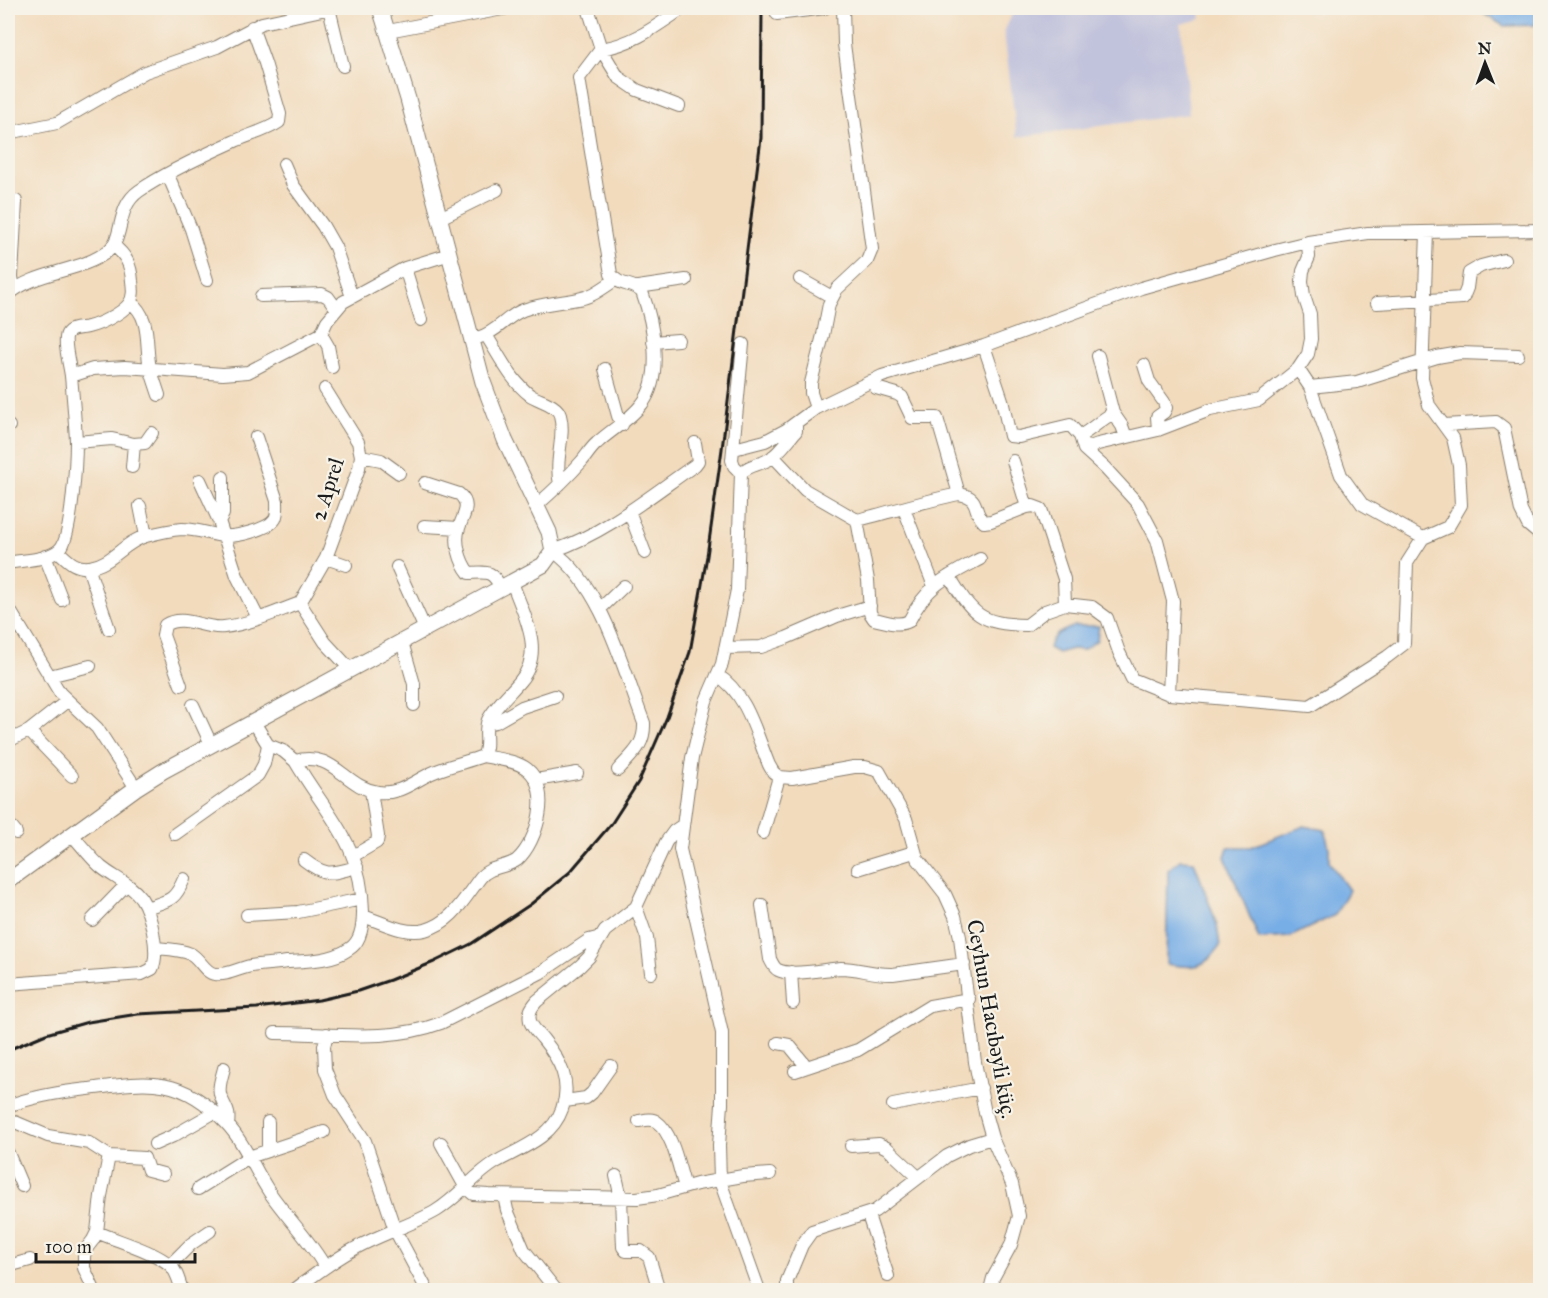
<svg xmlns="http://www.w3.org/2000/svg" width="1548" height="1298" font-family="'IM FELL Great Primer',serif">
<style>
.industrial{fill:#c1c2dc}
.water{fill:#78aee6;stroke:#4a6581;stroke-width:1.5}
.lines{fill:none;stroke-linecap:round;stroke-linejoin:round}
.minor-casing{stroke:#877c6c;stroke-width:14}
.tertiary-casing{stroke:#877c6c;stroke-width:17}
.minor{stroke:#fff;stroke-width:12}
.tertiary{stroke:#fff;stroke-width:15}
.rail{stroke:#1c1c1c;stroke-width:3}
.labels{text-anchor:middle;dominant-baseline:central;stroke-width:4.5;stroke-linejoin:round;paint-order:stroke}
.street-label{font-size:22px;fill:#1c1c1c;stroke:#f7f3e8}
</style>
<rect width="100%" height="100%" fill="#f7f3e8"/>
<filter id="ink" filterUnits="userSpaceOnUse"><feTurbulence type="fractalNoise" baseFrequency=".0167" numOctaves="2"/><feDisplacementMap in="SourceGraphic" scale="12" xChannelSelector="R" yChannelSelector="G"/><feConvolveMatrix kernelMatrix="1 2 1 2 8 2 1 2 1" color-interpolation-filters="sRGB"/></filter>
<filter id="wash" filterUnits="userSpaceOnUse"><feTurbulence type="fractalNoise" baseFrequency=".008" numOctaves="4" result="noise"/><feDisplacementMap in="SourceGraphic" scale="24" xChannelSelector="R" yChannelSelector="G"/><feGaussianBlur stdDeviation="1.35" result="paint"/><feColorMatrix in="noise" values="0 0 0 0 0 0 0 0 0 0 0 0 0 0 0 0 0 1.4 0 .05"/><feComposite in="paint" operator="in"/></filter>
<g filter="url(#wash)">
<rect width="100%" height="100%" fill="#f2dbbd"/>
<!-- industrial -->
<path class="industrial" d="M1015 8H1199L1201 19 1181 24 1189 114 1017 137 1004 32Z"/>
<!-- water -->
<path class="water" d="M1485 8H1540V25L1504 26 1484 14Z
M1075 626H1099L1097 640 1083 650 1072 649 1058 653 1049 648C1052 634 1062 631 1075 626Z
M1304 826 1325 830 1329 848V862L1349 890 1335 915 1290 937 1259 939 1225 857 1228 847H1251Z
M1180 860 1194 861 1217 925 1220 946C1204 970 1193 968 1166 964L1168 870Z"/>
</g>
<g filter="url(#ink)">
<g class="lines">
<defs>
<path id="minor" d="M329 8 343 66
M588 8 601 49C634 44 656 26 683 8
M777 14 825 8
M388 31 508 8
M8 133 57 123 145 72 217 47 262 23 331 8
M284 164 293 185 323 226 335 247 352 297
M168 175 191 229 207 280
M440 218 497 190
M405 268 421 320
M800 279 832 297
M638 287 686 280
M14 289 12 277 16 201
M8 295C34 271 82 272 108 251 125 238 115 208 139 191 165 173 204 155 233 142 248 135 266 131 279 122L280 114 265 63 252 27
M261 296 322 294 328 297 336 308
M130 302C152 317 145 346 150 368 153 377 156 386 159 395
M1377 303 1463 298 1467 288 1469 273 1481 266 1504 260
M321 334 328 346 332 367
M486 335C499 355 511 381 530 395 539 401 557 404 560 415 566 436 554 459 560 484
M480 337C497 332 507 316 523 310 541 303 560 303 578 299 592 297 603 288 615 280
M653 342 678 340
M1098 356 1113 413 1122 426 1126 437
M1144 365 1149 381 1164 402 1166 408 1164 412 1157 417 1158 430
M605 369 618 416 622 425
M1298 369 1310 387 1341 475 1362 504 1423 538
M71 376C70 367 63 341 67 334 71 327 81 329 88 327 100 324 121 314 129 304 134 297 133 289 132 281 131 265 126 255 113 245
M871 381 876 388 897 394 902 397 912 418H937L959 494C982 498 971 510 984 522L991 521 1027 507 1033 506 1041 509 1064 579 1065 604
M1310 387 1357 382 1437 357 1460 353 1518 355
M325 389 358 442 361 456 359 468 326 558 300 603 325 642 351 670
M816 408 811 393V383L823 335 829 304 837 289 867 261 872 249 844 44 843 8
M1444 425 1496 422 1504 428 1521 511 1528 525 1540 535
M8 427 9 426
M1080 436C1092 429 1101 420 1113 413
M76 442 112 439 134 444 145 443 152 433
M734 449 765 441 786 430 816 408 882 376 984 346 1141 288 1275 250 1308 242 1368 233 1540 230
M1084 449 1098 444 1158 430 1210 410 1259 400 1298 369 1308 354 1311 339 1310 314 1304 296 1302 281 1303 271 1309 257 1308 242
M361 456 381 460 399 473
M773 456 805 490 857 520 868 580 870 613 874 619C885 621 898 627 909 621 927 585 946 577 980 559
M1013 461 1027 507
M132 467 134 444
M741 473 734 466 732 460 743 344
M200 480 219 521 237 576 258 618
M425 483 459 494C472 505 463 515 459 528 454 541 460 562 469 573 488 572 492 570 501 588
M140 506 146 536
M536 506C552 492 568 477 582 461 587 455 591 448 597 443 612 429 630 420 642 404 664 376 653 322 642 292 632 282 619 287 611 274L579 78 601 49 618 77 637 90 679 106
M904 509 934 586
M629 511 645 553
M857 520C891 512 924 501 959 494
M219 521 223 514V477
M424 526 459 528
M58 551C68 560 75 569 90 567 112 564 124 542 146 536 157 533 170 530 182 529 196 529 209 534 223 536 235 537 268 530 275 519 278 513 277 507 277 501L256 437
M553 551C603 586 623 669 644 723 645 746 632 754 618 770
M553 551C606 533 650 496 695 465L698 461 695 443
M45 556 62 600
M326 558 346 565
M8 563C23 560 49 560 60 549 72 537 76 460 76 441 75 419 73 398 71 376L93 369 125 367 223 374 248 372 321 334 327 321 343 302 405 268 450 254
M88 567 109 629
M397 567 425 629
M949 576C973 615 980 624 1027 625L1045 611 1065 604 1092 607 1107 618 1119 652 1132 679 1169 694 1173 601 1157 540 1138 504 1105 468 1084 449 1080 436 1070 425 1019 437 1010 436 1002 400 984 346
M8 607 60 693 97 728 136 788
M600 609 624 586
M402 642 414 684V705
M725 648 761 647 786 638 837 616 870 606
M717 675C747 693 756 734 769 765L773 772 779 777 792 778 854 767H865L879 771 906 819 917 858 945 894 955 916 960 937 975 1062 985 1113 992 1138 1012 1184 1019 1216 1011 1245 993 1278 990 1290
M49 676 90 666
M181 685 163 635 165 625C183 613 205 630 224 627 250 624 276 612 300 603
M1169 694 1310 706 1387 657 1404 644 1407 563 1423 538 1448 527 1461 505 1459 465 1453 438 1429 405 1422 378 1427 232
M193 705 211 744
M254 722 268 745 283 751 295 761C334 750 344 787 378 792 401 795 415 780 434 772 450 765 467 762 483 756 490 745 483 732 488 720 495 706 510 693 520 681 546 651 523 614 512 582
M487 724 496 722 522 707 555 696
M29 731 72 776
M8 741 29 731 67 701
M536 780 577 773
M8 823 16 833
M763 833 779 777
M175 834 258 775 264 764 268 745
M353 856 377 842 378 836 371 791
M304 860C326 877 331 874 357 867
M858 869 914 852
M762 905 770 959C772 963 774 968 778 970 791 977 825 969 841 968 858 968 875 975 893 974L964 964
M636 907 647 938 651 973
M146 908C169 900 174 902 184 879
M247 915 298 912 362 899
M363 916C382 922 404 935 425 930 452 923 464 899 480 878 489 866 506 868 517 860 538 841 552 789 527 769 516 760 496 759 483 756
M92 920 126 885
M155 948C167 949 180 949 191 954 200 959 205 973 215 974 227 976 239 968 251 966 263 964 275 964 287 962 307 961 332 961 349 949 361 942 363 925 363 912 362 843 327 816 295 761
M791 972 793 1003
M8 984 142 974 152 969C160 953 151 913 141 898 131 884 113 877 101 867 91 858 82 846 73 836
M275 1033C331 1033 388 1043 441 1023L540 973 589 940 601 937
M327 1034 324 1046 325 1069 335 1095 365 1141 395 1230 427 1290
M778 1043 789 1045 807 1067
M224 1068C222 1077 217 1089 221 1097 226 1110 230 1110 228 1125
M795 1071 858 1050 930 1006 969 999
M565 1101 586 1098 592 1093 611 1066
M893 1105 981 1088
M8 1106C34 1096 60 1092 88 1089 148 1081 181 1075 226 1123 245 1143 255 1171 270 1193 288 1219 310 1240 325 1267
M639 1121C645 1120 652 1118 657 1122 673 1133 679 1169 685 1187
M8 1122H15L48 1136 89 1143 109 1156
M268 1122V1149
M441 1143 466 1188 473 1194 489 1195 637 1198 658 1195 697 1184 743 1176 770 1174
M155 1144 173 1136 215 1112
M851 1146 879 1144 887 1148 918 1177
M8 1153 22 1186
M616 1176 621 1198 623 1247 626 1251H641L649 1257 659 1290
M198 1189 249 1157 324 1132
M504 1196 507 1210 524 1250 556 1290
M868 1215 888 1276
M97 1232C117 1241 154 1251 170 1265 177 1271 179 1282 182 1290
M170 1265 191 1244 210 1231
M8 1266 30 1260
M94 1290 84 1268V1256L86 1249 93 1240 97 1232 101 1196 109 1156 144 1158 148 1170 163 1174
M294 1290C313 1276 332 1261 354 1249 380 1234 410 1226 436 1211 459 1197 474 1175 496 1162 521 1148 552 1138 562 1109 572 1082 560 1060 543 1039 539 1034 532 1028 530 1021 528 1012 532 1007 537 1001L580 966 589 957 605 931 636 907 666 842 674 831 683 825
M759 1290 720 1181 719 1145 722 1104V1033L680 849 692 758 706 701 722 664 737 590 741 473C748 465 759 465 768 460 779 454 788 440 796 431V423
M787 1290V1281L802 1245 812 1231 875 1211 947 1156 969 1145 992 1138"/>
<path id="tertiary" d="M8 881 136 788 163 771 543 565 553 551 549 532 505 440 483 382 408 99 380 8"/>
</defs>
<!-- minor casing -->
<use href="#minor" class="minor-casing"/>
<!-- tertiary casing -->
<use href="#tertiary" class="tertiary-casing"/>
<!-- minor -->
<use href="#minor" class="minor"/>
<!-- tertiary -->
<use href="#tertiary" class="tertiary"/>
<!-- rail -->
<path class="rail" d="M8 1050 46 1034 88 1022 138 1014 257 1008 319 1000 358 991 390 980 434 962 471 944 531 904 570 872 612 823 639 781 667 717 690 652 707 556 722 449 761 138 762 8"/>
</g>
</g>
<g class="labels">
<!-- street labels -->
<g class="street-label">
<text transform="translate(327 489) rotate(-72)">2 Aprel</text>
<text transform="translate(992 1019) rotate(80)">Ceyhun Hacıbəyli küç.</text>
</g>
</g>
<!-- margin -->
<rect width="1548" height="1298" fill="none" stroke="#f7f3e8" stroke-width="30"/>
<!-- north arrow -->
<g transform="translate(1485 63) rotate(359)" stroke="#f7f3e8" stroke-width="4.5" paint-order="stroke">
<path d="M0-4.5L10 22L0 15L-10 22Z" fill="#1c1c1c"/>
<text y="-9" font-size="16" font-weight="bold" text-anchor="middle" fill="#1c1c1c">N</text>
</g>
<!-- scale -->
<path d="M36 1253v9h159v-9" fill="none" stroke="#1c1c1c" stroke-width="3"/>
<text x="45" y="1253" font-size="18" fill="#1c1c1c" stroke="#f7f3e8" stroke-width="4.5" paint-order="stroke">100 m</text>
</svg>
